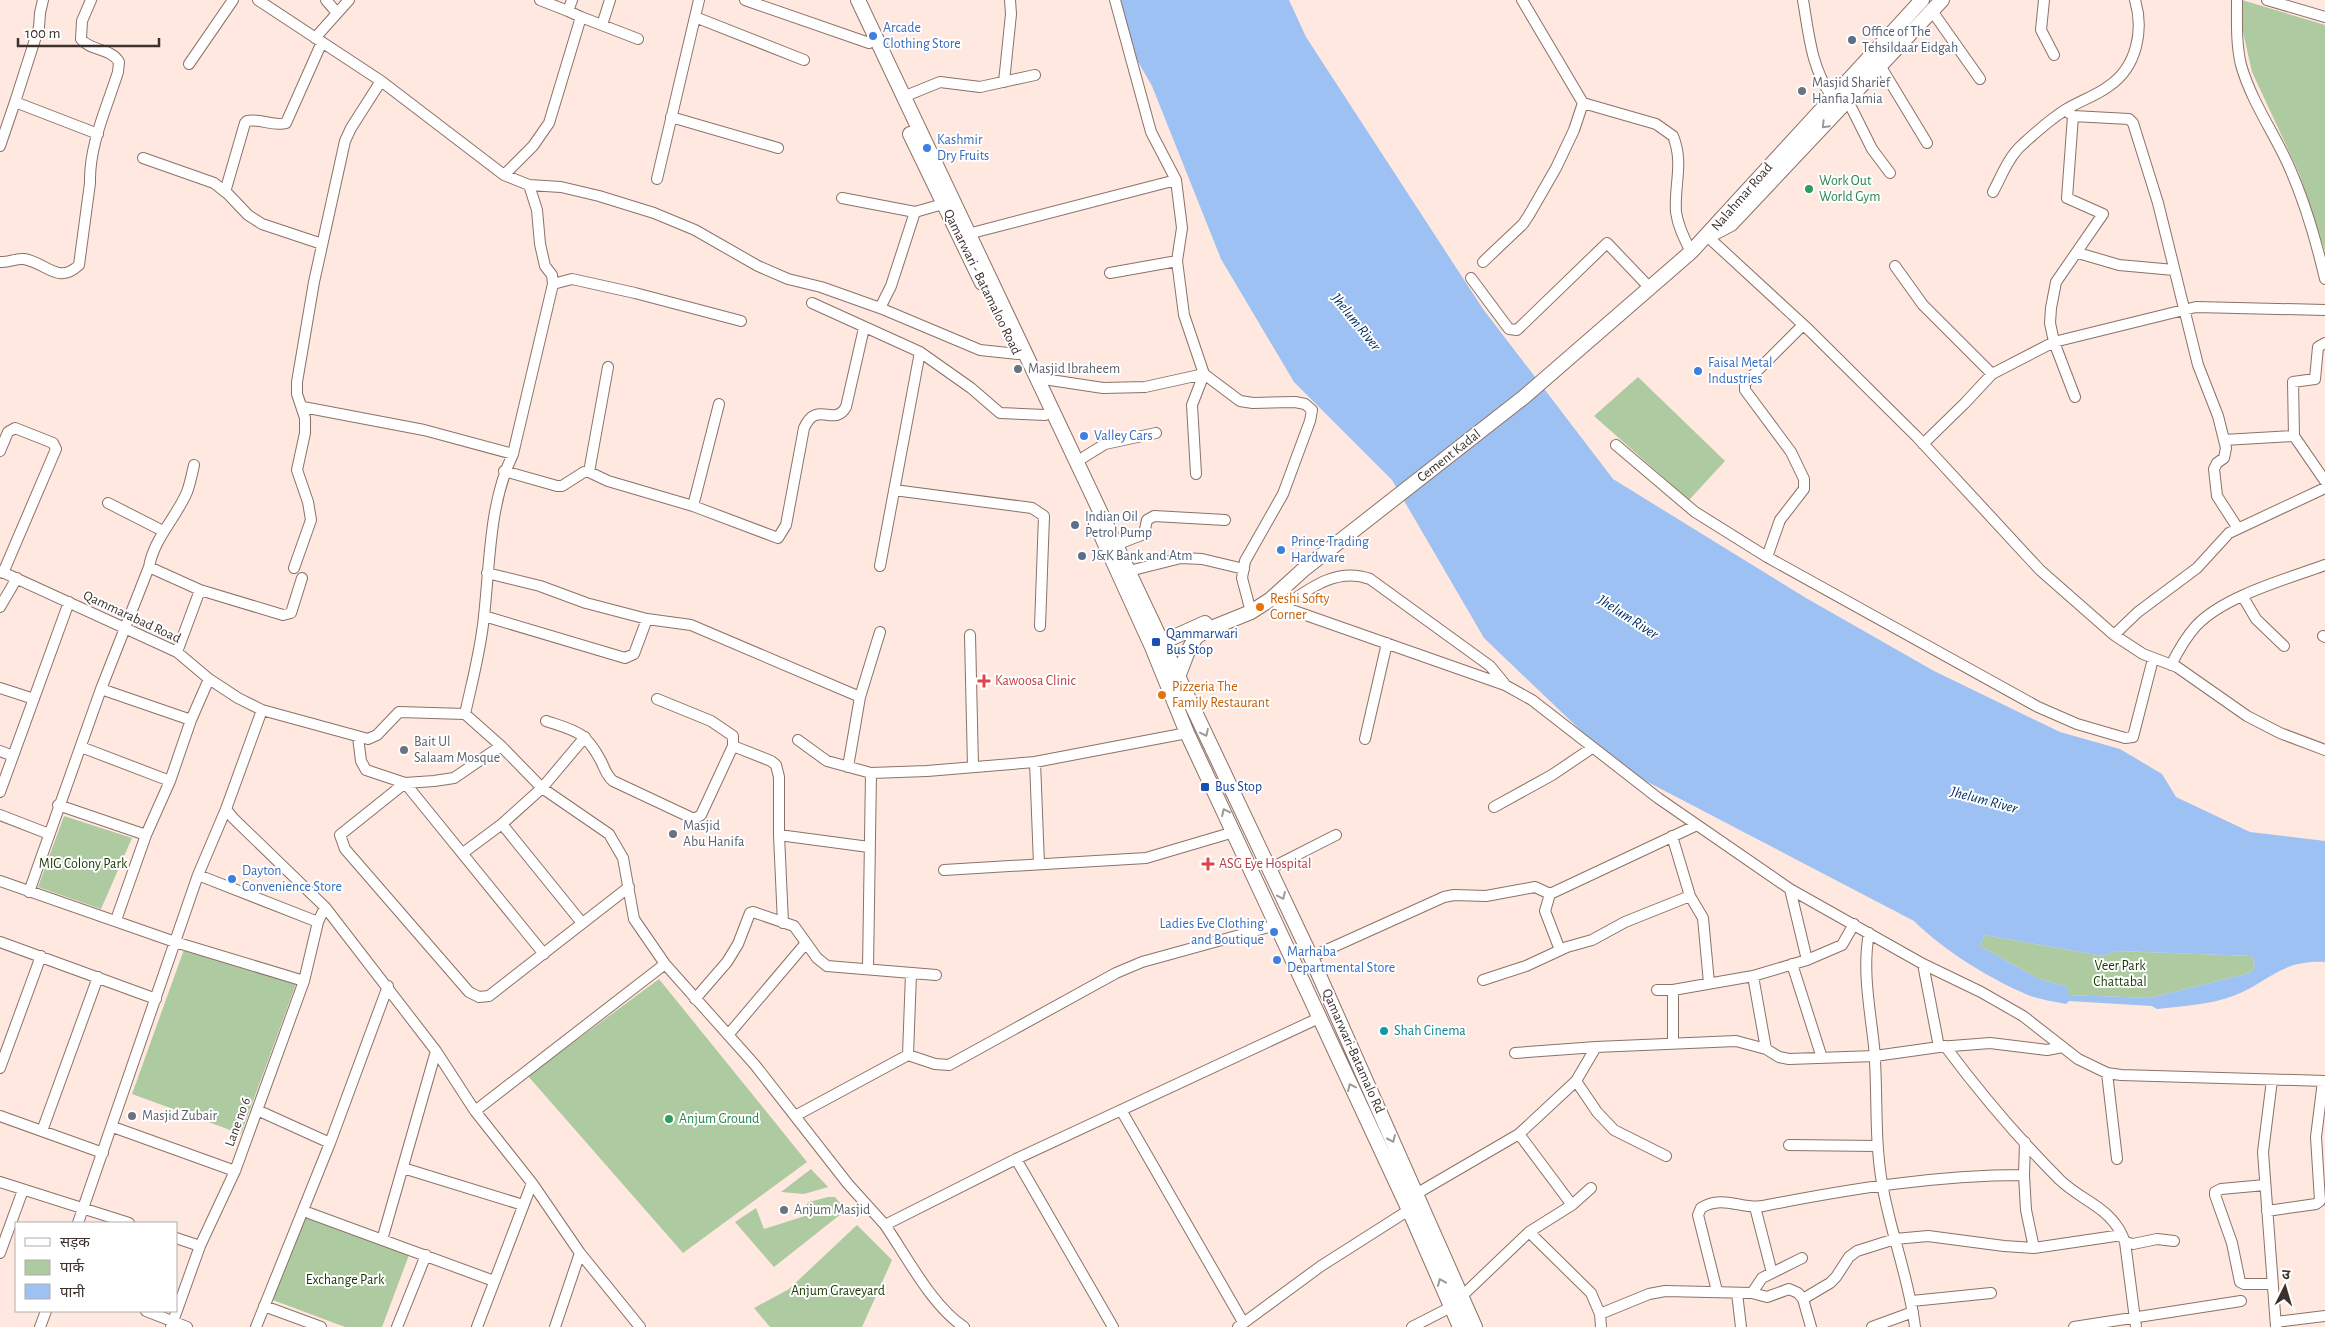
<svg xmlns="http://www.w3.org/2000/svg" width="2325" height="1327" font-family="'Alegreya Sans','Noto Sans Devanagari',sans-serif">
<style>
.green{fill:#aecaa0}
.water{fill:#9cc1f2;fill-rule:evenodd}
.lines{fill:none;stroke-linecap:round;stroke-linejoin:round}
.minor-casing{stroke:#8b7268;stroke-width:12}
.major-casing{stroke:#8b7268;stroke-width:16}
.minor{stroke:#fff;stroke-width:10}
.major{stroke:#fff;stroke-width:14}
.oneway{stroke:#9e9896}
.shop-dot{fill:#3f7fe0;stroke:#fff;stroke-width:2}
.service-dot{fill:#5c6f8a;stroke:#fff;stroke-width:2}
.worship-dot{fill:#6b7280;stroke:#fff;stroke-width:2}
.leisure-dot{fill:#2e9e5b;stroke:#fff;stroke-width:2}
.food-dot{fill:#e8710a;stroke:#fff;stroke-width:2}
.transit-dot{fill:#1a4fb4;stroke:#fff;stroke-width:2}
.health-dot{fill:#e0444e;stroke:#fff;stroke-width:2}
.culture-dot{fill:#0f9aa8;stroke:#fff;stroke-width:2}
.labels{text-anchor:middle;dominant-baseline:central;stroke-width:4;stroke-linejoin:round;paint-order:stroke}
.shop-label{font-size:14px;fill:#366cbe;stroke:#fff;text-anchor:start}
.service-label{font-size:14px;fill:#4e5e75;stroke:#fff;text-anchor:start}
.worship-label{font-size:14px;fill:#5b616d;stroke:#fff;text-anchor:start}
.leisure-label{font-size:14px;fill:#27864d;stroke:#fff;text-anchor:start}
.street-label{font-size:14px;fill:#3c312d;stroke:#fff}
.food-label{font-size:14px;fill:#c56008;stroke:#fff;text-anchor:start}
.transit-label{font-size:14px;fill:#164399;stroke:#fff;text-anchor:start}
.health-label{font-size:14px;fill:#be3a42;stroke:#fff;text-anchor:start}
.park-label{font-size:14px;fill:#183800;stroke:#fff}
.culture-label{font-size:14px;fill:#0d838f;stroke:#fff;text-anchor:start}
.water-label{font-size:15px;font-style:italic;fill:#003068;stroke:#fff}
</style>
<rect width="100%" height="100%" fill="#ffe8df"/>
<!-- green -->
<path class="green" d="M2242 0 2325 25V251L2299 173 2252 72 2243 32Z
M1638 377 1725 461 1689 500 1594 416Z
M64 816 132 838 101 909 38 887Z
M1984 935 2103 956 2116 951 2252 956 2255 967 2250 973 2150 998 2068 995 2067 987 2039 979 1980 946Z
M186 944 296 984 241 1134 132 1094Z
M659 979 807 1162 683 1253 528 1076Z
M811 1169 828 1187 804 1194 781 1192Z
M828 1197H835L846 1210 774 1267 735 1222 756 1208 764 1229 805 1216 802 1209 809 1202Z
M300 1216 409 1255 382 1327H345L270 1299Z
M857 1225 892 1260 862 1327H770L754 1308 789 1289Z"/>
<!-- water -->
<path class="water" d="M1121 0H1289L1306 37 1483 309 1613 479 1806 598 1934 671 2060 732 2120 749 2162 774 2176 797 2250 832 2325 841V962C2279 960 2270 982 2233 996 2209 1005 2181 1006 2157 1009L2152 1006 2069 1001 2066 1004C2053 1001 2040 1000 2028 995 1990 979 1943 950 1914 921L1619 767 1484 638 1392 480 1294 382 1221 259 1152 86 1118 27ZM1984 935 2103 956 2116 951 2252 956 2255 967 2250 973 2150 998 2069 995 2067 987 2039 979 1980 946Z"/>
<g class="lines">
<defs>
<path id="minor" d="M258 0 381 81 504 175 529 185 537 210 540 244 545 266 552 275 553 284 513 454C489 503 490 563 484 616 481 649 472 682 465 714L501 746 542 788 609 834 623 858 634 919 665 964 755 1065 848 1184 885 1225 1016 1159 1319 1018
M326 0 337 13
M540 0 568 11
M745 0 869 43
M1115 0 1151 132 1176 180 1182 228 1177 261 1184 315 1204 374 1240 401 1253 403 1295 402 1305 404 1312 410 1310 421 1283 494 1245 561 1242 578 1251 612
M1803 0C1809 35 1811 67 1832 97
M2044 0 2041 30 2054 55
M2237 0C2237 22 2236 44 2241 65 2251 100 2272 130 2287 162 2304 199 2316 240 2325 279
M2267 0 2325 17
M1932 11 1980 79
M581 17 638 39
M695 17 804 60
M602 25 610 0
M315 38 349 0
M189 64 233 0
M1881 67 1927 143
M1004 82 1011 14 1010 0
M903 97 940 82 980 87 1035 75
M1848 101 1872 149 1890 173
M15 102 39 27 40 13 43 0
M1583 103 1656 124 1673 136C1684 163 1674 185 1676 212 1678 227 1685 240 1691 252
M2065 110 2073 116 2129 119 2133 123 2158 203 2198 365 2218 416 2226 448 2224 458 2217 463 2214 469 2217 496 2237 527
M2073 116 2067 198 2103 214 2056 282 2051 308 2050 323 2054 342 2075 397
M671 117 778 148
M0 146 15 102 98 134
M143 158 214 183 228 194 248 215 262 224 322 244
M504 175 533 146 549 123 581 17 568 11 572 0
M657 179 699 0
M529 185 561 187 599 196 654 213 695 230 758 266 788 279 821 287 880 308 980 350 1018 354
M225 192 245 123 247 121C260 118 274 127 286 123L322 42
M1993 192C2002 175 2009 156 2023 144 2036 132 2051 119 2065 110 2079 101 2096 96 2109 86 2137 67 2144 30 2135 0
M842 198 915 212 943 204
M968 234 1176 180
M1707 236 1809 330 1917 437 2040 570 2114 635 2143 654 2177 667 2247 716 2280 733 2325 750
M2078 253 2119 265 2174 270
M0 262C9 263 15 258 24 259 47 263 58 285 79 265L90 183C89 145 107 107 118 72L119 62C111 48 90 51 81 39L82 21 91 0
M1483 262 1523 224 1529 215 1556 168 1574 130 1583 103 1522 0
M1895 266 1923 305 1992 374
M1110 273 1177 261
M1471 278 1509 329 1517 330 1607 243 1650 288
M553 284 572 279 635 293 741 321
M812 303 920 352 971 388 1000 413 1045 415
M880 308 891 286 915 212
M1037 378 1103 388 1145 387 1204 374
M303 407 424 430 513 454
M2294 436 2325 481
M2224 440 2294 436 2293 382 2315 379 2318 347 2325 343
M1923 444 1965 403 1992 374 2054 342 2196 307 2325 310
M1616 445 1695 512 1767 557 2038 707 2077 724 2125 738 2133 737 2153 659
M0 451 8 432 15 428 53 443 56 449 3 573
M1076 462 1105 444 1156 433
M194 465C192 474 190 484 187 492 176 518 154 538 149 567L200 590 283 615 291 613 302 578
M504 471 557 486H562L584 472H589L608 481 693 506 778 538 786 525 804 428C817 399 834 428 846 407L864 328
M589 472 608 367
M1196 474 1192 405 1204 374
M894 490 1032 508 1044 516 1040 626
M108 503 163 531
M693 506 719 404
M1116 545 1144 534 1147 520 1154 516 1225 520
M1767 557 1780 520 1804 489V479L1791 452 1745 390V383L1803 325
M880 566 920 352
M294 568 311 520 308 502 297 470 305 433V418L297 394V382L314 282 345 141 351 128 381 81
M0 571 177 652 209 679 238 698 262 710 368 739 377 735 399 712 465 714
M1129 571 1181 558 1202 559 1244 569
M487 573 540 586 586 603 647 619 691 625 860 697 848 767
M2243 597 2256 619 2284 646
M1271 599 1283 607 1505 685 1532 700 1658 798 1790 889 1923 964 1981 992 2023 1016 2078 1059 2107 1073 2121 1075 2325 1081
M0 607 17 578
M1283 607C1310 588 1337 567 1370 579L1490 666 1504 683
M484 616 625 658 634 654 647 619
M970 635 973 766
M2114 635 2138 612 2197 568 2229 533 2325 488
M2323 636 2325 637
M177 652 200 590
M2171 665C2178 651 2186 637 2196 626 2224 596 2287 579 2325 565
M0 688 34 699
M101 689 191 720
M860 697 880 632
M657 699 711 721 733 736V746L771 761 776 765 779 777V835L783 923
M546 721C576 731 585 731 601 761 605 769 606 775 613 781L694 819 701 815 733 746
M358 737 361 761 366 770 405 783 544 954
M1365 739 1387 643
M798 740 827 761 871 773 927 771 1035 762 1187 733
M501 746 454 778 434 781 405 783 340 835 345 849 469 992 479 997 489 996 629 887
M81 747 170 781
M0 751 13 756
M1035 762 1039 864
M0 792 69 602
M58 805 146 835
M1494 807 1552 775 1592 748
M226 809 233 818 325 907 436 1051 475 1111 532 1183 580 1253 640 1327
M0 815 49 834
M502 824 582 923
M779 835 869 847
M1672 836 1690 896 1703 918 1709 983
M463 853 502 824 542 788 585 737
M1269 869 1336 835
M944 870 1146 858 1234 832
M198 875 318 922
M0 881 175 942 304 981
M1790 889 1807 960
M29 892 101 689 149 567
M1550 894 1545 911 1560 950
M116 920 146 835 170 781 191 720 209 679
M1869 933C1862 970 1870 1009 1874 1046 1878 1092 1874 1137 1882 1183 1890 1232 1909 1278 1915 1327
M0 942 156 999
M1311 957 1444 897 1454 895 1486 896 1535 887 1550 894 1697 825
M1792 964 1822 1058
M1923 964 1939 1047
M868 968 871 773
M1753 976 1766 1049
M1483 980 1526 966 1567 947 1592 940 1625 922 1690 896
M1657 990H1673L1753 976 1807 960 1842 945 1854 924
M695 999 727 962 738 944 750 913 753 912 794 926 817 958 827 966 936 975
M728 1035 806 943
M1673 1043V990
M1945 1046C1980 1093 2018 1138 2060 1180 2082 1201 2109 1207 2122 1235
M1515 1053 1596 1047
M908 1055 911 973
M0 1068 41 956
M2107 1073 2117 1159
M2272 1080 2263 1152 2276 1327
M1576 1081 1597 1112 1614 1130 1666 1156
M257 1110 330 1143
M1121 1110 1243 1322
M475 1111 665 964
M0 1116 103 1153
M795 1116 908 1055 935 1064 949 1065 1116 973 1142 962 1276 925
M113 1127 235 1171
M42 1131 98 977
M1519 1134 1572 1205
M1789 1145 1877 1146
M1016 1159 1113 1327
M403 1168 523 1205
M2024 1175 2025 1142
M0 1182 129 1223
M2265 1185 2221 1189 2215 1192V1195L2232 1243 2240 1282 2244 1284H2273
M1416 1194 1519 1134 1576 1081 1596 1047 1736 1041 1766 1049 1779 1057 1789 1059 1875 1056 1939 1047 1990 1043 2047 1050 2063 1047
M1755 1207 1772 1273
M2267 1211 2316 1204 2320 1201 2316 1137 2323 1081
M309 1213 494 1281
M78 1223 198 875 226 809 262 710
M885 1225C907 1257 932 1306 964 1327
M1529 1232 1591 1293 1600 1314 1601 1327
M176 1238 200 1246
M382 1240 436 1051
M2125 1242 2136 1327
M0 1253 23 1190
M1717 1291 1698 1215 1701 1208C1723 1194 1742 1210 1763 1206 1849 1189 1936 1175 2024 1175L2026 1210 2034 1248
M1737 1293 1741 1327
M1752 1293 1762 1278 1802 1258
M1461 1297 1529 1232 1572 1205 1591 1188
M1803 1299 1811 1327
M1912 1301 1991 1293
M264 1306 321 1327
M146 1311 187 1327
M1600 1314 1649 1294 1665 1291 1752 1293 1767 1297 1789 1289 1798 1293 1803 1299 1830 1283 1836 1277 1849 1257 1857 1251 1895 1239 1928 1236 2004 1246 2034 1248 2122 1235 2125 1242 2133 1244 2157 1239 2174 1241
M2276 1322 2325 1316
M40 1327 46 1311
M171 1327 200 1246 235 1171 304 981 318 922 325 907
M256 1327 330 1143 388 986
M397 1327 426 1255
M477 1327 532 1183
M555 1327 580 1253
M1238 1327 1321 1266 1409 1210
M1412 1327 1451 1307
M1872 1327 1913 1312
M2074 1327 2241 1301"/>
<path id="major" d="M858 0 1311 957 1475 1327
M910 134 982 283
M1712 234 1731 224 1942 0
M1096 524 1152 647 1187 733 1409 1210 1460 1327
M1154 646 1205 623
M1178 677 1188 651 1196 637 1209 629 1251 612 1271 599 1303 570 1524 397 1691 252 1922 0"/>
</defs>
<!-- minor casing -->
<use href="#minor" class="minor-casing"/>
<!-- major casing -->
<use href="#major" class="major-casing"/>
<!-- minor -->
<use href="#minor" class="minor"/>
<!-- major -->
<use href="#major" class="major"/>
</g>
<!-- one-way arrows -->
<defs><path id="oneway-chevron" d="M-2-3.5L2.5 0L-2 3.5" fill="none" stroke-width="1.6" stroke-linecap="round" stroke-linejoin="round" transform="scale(1.25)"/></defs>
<g class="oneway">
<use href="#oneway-chevron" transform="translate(1825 125) rotate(134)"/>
<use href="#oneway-chevron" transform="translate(1205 733) rotate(65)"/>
<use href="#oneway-chevron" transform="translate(1225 812) rotate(-115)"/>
<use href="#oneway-chevron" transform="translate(1282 896) rotate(65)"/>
<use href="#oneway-chevron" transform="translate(1351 1087) rotate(-115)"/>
<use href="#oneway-chevron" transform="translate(1392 1139) rotate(66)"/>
<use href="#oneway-chevron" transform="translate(1441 1282) rotate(-113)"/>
</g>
<!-- markers -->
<g class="shop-dot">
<circle cx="873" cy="36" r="5"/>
<circle cx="927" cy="148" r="5"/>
<circle cx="1698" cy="371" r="5"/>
<circle cx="1084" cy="436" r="5"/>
<circle cx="1281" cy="550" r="5"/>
<circle cx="232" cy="879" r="5"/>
<circle cx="1274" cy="932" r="5"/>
<circle cx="1277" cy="960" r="5"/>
</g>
<g class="service-dot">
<circle cx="1852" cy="40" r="5"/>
<circle cx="1075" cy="525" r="5"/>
<circle cx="1082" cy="556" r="5"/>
</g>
<g class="worship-dot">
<circle cx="1802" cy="91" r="5"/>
<circle cx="1018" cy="369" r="5"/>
<circle cx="404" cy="750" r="5"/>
<circle cx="673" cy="834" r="5"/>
<circle cx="132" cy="1116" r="5"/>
<circle cx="784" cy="1210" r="5"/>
</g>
<g class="leisure-dot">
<circle cx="1809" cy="189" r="5"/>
<circle cx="669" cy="1119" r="5"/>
</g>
<g class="food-dot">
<circle cx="1260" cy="607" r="5"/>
<circle cx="1162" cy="695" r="5"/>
</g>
<g class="transit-dot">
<rect x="1151" y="637" width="10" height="10" rx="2.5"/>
<rect x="1200" y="782" width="10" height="10" rx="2.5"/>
</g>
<g class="health-dot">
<path d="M981.5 673.5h5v5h5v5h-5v5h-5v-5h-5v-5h5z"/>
<path d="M1205.5 856.5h5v5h5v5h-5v5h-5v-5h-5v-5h5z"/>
</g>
<circle class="culture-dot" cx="1384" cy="1031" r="5"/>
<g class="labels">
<!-- shop labels -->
<g class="shop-label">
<text x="883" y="28">Arcade<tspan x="883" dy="16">Clothing Store</tspan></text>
<text x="937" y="140">Kashmir<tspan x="937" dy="16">Dry Fruits</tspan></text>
<text x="1708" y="363">Faisal Metal<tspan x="1708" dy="16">Industries</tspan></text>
<text x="1094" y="436">Valley Cars</text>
<text x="1291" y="542">Prince Trading<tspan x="1291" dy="16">Hardware</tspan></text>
<text x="242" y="871">Dayton<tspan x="242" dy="16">Convenience Store</tspan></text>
<text x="1264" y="924" text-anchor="end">Ladies Eve Clothing<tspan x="1264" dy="16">and Boutique</tspan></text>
<text x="1287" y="952">Marhaba<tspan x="1287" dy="16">Departmental Store</tspan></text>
</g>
<!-- service labels -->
<g class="service-label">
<text x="1862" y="32">Office of The<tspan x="1862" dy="16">Tehsildaar Eidgah</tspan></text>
<text x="1085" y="517">Indian Oil<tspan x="1085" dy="16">Petrol Pump</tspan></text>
<text x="1092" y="556">J&amp;K Bank and Atm</text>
</g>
<!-- worship labels -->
<g class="worship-label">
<text x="1812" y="83">Masjid Sharief<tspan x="1812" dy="16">Hanfia Jamia</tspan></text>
<text x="1028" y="369">Masjid Ibraheem</text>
<text x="414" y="742">Bait Ul<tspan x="414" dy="16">Salaam Mosque</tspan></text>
<text x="683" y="826">Masjid<tspan x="683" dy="16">Abu Hanifa</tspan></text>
<text x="142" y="1116">Masjid Zubair</text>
<text x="794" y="1210">Anjum Masjid</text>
</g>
<!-- leisure labels -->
<g class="leisure-label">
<text x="1819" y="181">Work Out<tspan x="1819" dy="16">World Gym</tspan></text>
<text x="679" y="1119">Anjum Ground</text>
</g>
<!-- street labels -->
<g class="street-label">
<text transform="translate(1742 197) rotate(-49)">Nalahmar Road</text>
<text transform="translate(982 282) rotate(64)">Qamarwari - Batamaloo Road</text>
<text transform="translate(1449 456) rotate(-38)">Cement Kadal</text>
<text transform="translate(132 617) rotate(25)">Qammarabad Road</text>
<text transform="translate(1353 1051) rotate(66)">Qamarwari-Batamalo Rd</text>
<text transform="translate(238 1122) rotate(-70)">Lane no 6</text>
</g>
<!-- food labels -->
<g class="food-label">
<text x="1270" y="599">Reshi Softy<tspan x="1270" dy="16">Corner</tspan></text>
<text x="1172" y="687">Pizzeria The<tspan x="1172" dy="16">Family Restaurant</tspan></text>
</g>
<!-- transit labels -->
<g class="transit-label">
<text x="1166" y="634">Qammarwari<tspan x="1166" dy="16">Bus Stop</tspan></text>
<text x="1215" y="787">Bus Stop</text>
</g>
<!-- health labels -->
<g class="health-label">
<text x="995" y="681">Kawoosa Clinic</text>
<text x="1219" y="864">ASG Eye Hospital</text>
</g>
<!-- park labels -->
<g class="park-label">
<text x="83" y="864">MIG Colony Park</text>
<text x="2120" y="966">Veer Park<tspan x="2120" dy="16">Chattabal</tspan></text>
<text x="345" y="1280">Exchange Park</text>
<text x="838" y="1291">Anjum Graveyard</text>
</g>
<!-- culture labels -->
<g class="culture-label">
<text x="1394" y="1031">Shah Cinema</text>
</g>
<!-- water labels -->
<g class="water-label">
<text transform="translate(1356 322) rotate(51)">Jhelum River</text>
<text transform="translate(1628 617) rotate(33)">Jhelum River</text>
<text transform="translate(1984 800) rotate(15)">Jhelum River</text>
</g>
</g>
<!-- legend -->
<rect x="15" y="1222" width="162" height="90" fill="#ffffff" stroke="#b1adab"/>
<rect x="25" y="1238" width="25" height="8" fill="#ffffff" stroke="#b1adab"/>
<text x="60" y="1247" font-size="15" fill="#3c312d">सड़क</text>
<rect x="25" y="1260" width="25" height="15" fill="#aecaa0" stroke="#b1adab"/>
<text x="60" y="1272" font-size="15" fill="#3c312d">पार्क</text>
<rect x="25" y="1284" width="25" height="15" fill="#9cc1f2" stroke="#b1adab"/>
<text x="60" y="1297" font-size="15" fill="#3c312d">पानी</text>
<!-- north arrow -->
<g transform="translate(2285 1287) rotate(5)" stroke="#ffffff" stroke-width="4" paint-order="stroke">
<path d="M0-4L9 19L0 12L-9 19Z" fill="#3c312d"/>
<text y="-8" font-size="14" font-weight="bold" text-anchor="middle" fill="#3c312d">उ</text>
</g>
<!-- scale -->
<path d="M18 38v8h141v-8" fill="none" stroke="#3c312d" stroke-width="2.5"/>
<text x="25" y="38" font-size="15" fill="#3c312d" stroke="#ffffff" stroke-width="4" paint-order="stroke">100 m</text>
</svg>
